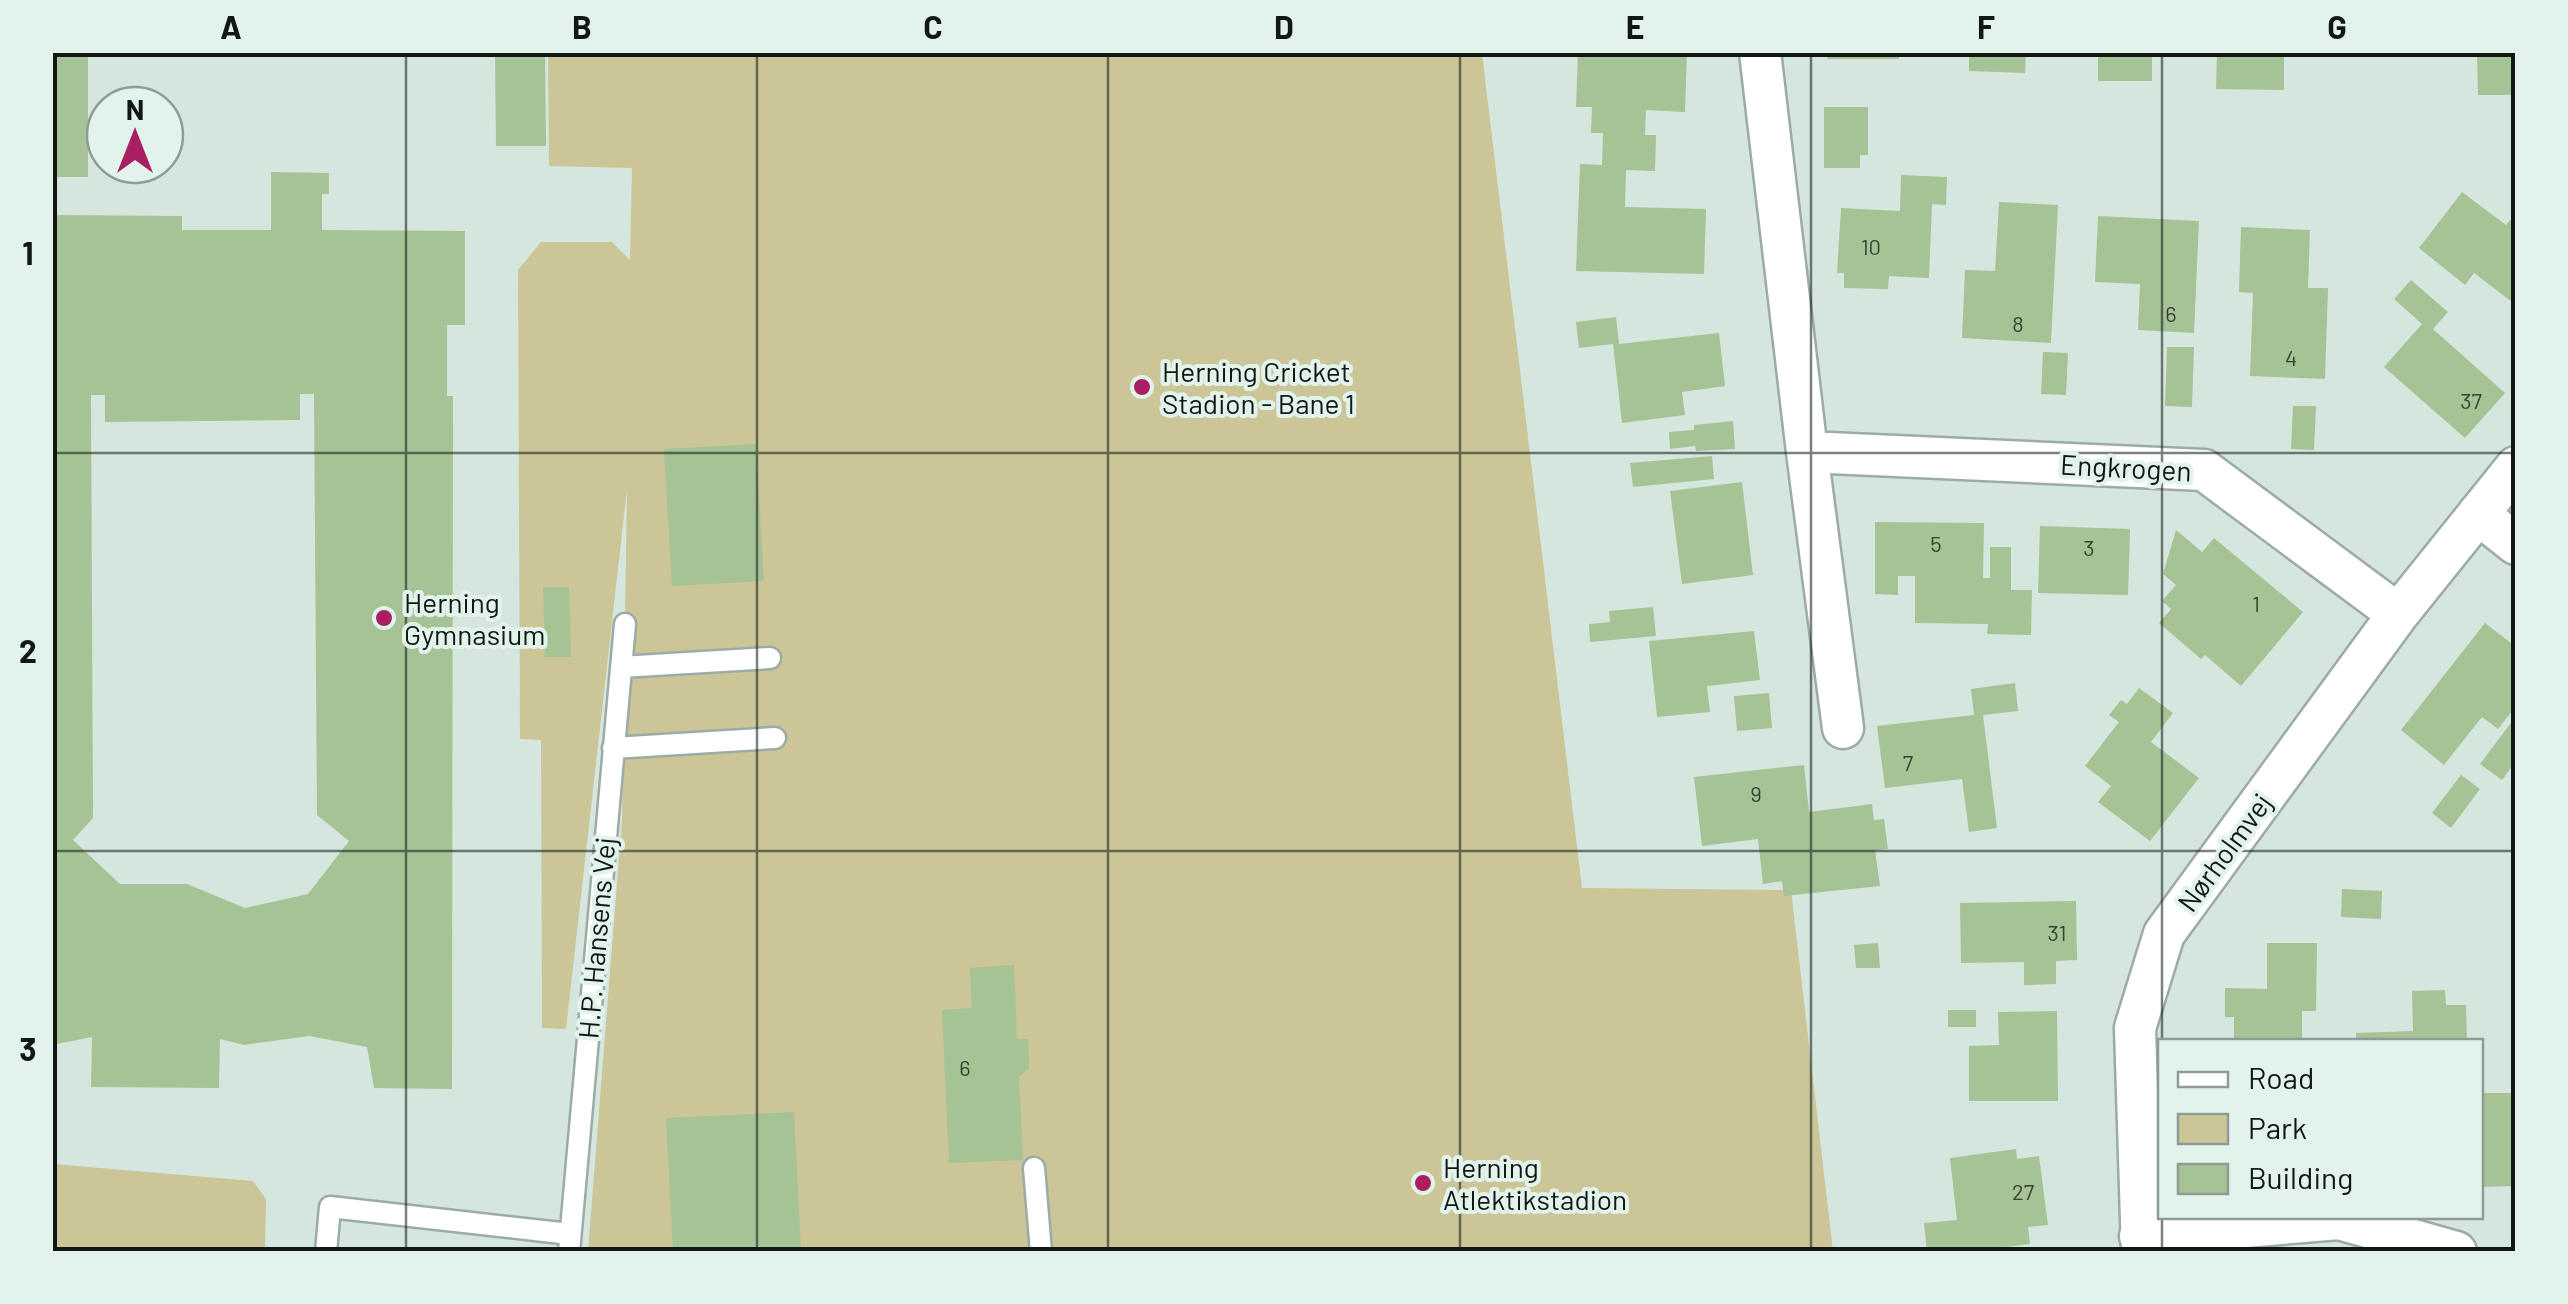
<svg xmlns="http://www.w3.org/2000/svg" width="2568" height="1304" font-family="Barlow,sans-serif">
<style>
.green{fill:#cbc598}
.building{fill:#a5c395;fill-rule:evenodd}
.lines{fill:none;stroke-linecap:round;stroke-linejoin:round}
.service-casing{stroke:#9caca5;stroke-width:25}
.minor-casing{stroke:#9caca5;stroke-width:45}
.service{stroke:#fff;stroke-width:20}
.minor{stroke:#fff;stroke-width:40}
.grid{fill:none;stroke:#111715;stroke-width:2.5;stroke-opacity:0.55}
.poi-dot{fill:#a91f61;stroke:#e2f3ec;stroke-width:4}
.labels{text-anchor:middle;dominant-baseline:central;stroke-width:8;stroke-linejoin:round;paint-order:stroke}
.number-label{font-size:22px;fill:#364235}
.poi-label{font-size:28px;fill:#111715;stroke:#e2f3ec;text-anchor:start}
.street-label{font-size:28px;fill:#111715;stroke:#e2f3ec}
.neatline{fill:none;stroke:#111715;stroke-width:4}
.grid-label{font-size:32px;text-anchor:middle;font-weight:bold;fill:#111715}
</style>
<rect width="100%" height="100%" fill="#d5e6df"/>
<!-- green -->
<path class="green" d="M548 53H1482L1582 888 1791 890 1833 1251H588L622 820 627 489 566 1029 542 1028 541 740 520 739 518 270 541 242H612L630 260 632 168 549 166Z
M53 1164 253 1181 266 1199 265 1251H53Z"/>
<!-- building -->
<path class="building" d="M52 52H88V177H52Z
M495 52H545L546 146H496Z
M1578 52H1687L1685 112 1646 110 1645 135H1656L1655 171 1626 170 1625 207 1706 209 1704 274 1576 271 1580 164 1602 165 1603 133H1591L1592 107H1576Z
M1827 52H1899V59H1827Z
M1969 52H2026L2025 73 1969 71Z
M2098 52H2152V81H2098Z
M2217 52H2284V90L2216 89Z
M2477 52H2516V95H2478Z
M1824 107H1868V155H1860V168H1824Z
M271 172 329 173V194H322V230L465 231V325H447V396H453L452 1089 374 1088 367 1047 309 1036 244 1045 220 1039 219 1088 91 1087 92 1037 52 1045V215L182 216V230H271ZM300 394H314L317 815 349 841 308 894 245 908 187 884H120L73 840 93 818 91 395H105V422L300 420Z
M1901 175 1947 177 1946 205 1932 204 1929 278 1889 276 1888 289 1844 288V273H1837L1841 208 1900 211Z
M2462 192 2506 225 2516 213V305L2474 273 2465 285 2419 248Z
M1999 202 2058 205 2051 343 1962 338 1965 270 1995 271Z
M2098 216 2199 221 2194 333 2138 330 2140 284 2095 282Z
M2241 227 2310 230 2308 288H2328L2325 379 2250 376 2253 293 2239 292Z
M2411 280 2448 312 2433 329 2505 393 2465 438 2384 367 2422 324 2394 299Z
M1616 317 1619 344 1719 333 1725 386 1682 392 1685 415 1622 423 1613 344 1579 348 1576 322Z
M2167 347H2194L2192 407 2165 406Z
M2043 352 2068 353 2066 395 2041 394Z
M2293 406H2316L2314 450 2291 449Z
M1733 421 1735 449 1696 451 1695 446 1670 449 1669 432 1694 430V425Z
M756 444 764 581 672 586 664 449Z
M1712 456 1714 479 1633 487 1630 463Z
M1742 482 1753 575 1682 584 1670 491Z
M1875 522 1984 523 1983 578H1990V547H2011V590H2032L2031 635 1987 634 1988 624 1915 623V576H1898V595L1875 594Z
M2040 526 2130 529 2128 595 2038 593Z
M2176 530 2202 552 2214 538 2303 612 2241 686 2205 655 2201 659 2159 623 2171 609 2162 601 2176 585 2163 574Z
M543 587H569L571 657H545Z
M1653 607 1656 636 1590 642 1589 624 1610 622 1609 611Z
M2485 623 2516 647V706L2498 729 2482 717 2444 765 2401 730Z
M1754 631 1760 680 1707 686 1710 712 1657 717 1649 641Z
M2015 683 2018 711 1983 715 1997 828 1969 832 1962 779 1885 788 1877 726 1974 715 1971 689Z
M2139 688 2173 713 2151 742 2199 778 2150 841 2098 802 2111 786 2085 766 2119 722 2109 715 2121 700 2127 704Z
M1769 693 1772 728 1737 731 1734 696Z
M2516 716V761L2502 780 2480 764Z
M1804 765 1809 812 1872 804 1874 820 1884 819 1888 849 1875 850 1880 886 1784 896 1782 881 1763 884 1758 839 1702 846 1694 777Z
M2461 775 2480 789 2451 828 2432 813Z
M2342 889 2382 891 2381 919 2341 917Z
M2076 901 2077 960 2056 961V984L2024 985V962L1961 963 1960 903Z
M1878 943 1880 968H1856L1854 945Z
M2267 943H2317L2316 1011H2302V1042H2234V1017H2225V988L2267 989Z
M1014 965 1017 1039H1028L1029 1068 1019 1077 1023 1160 949 1163 942 1010 972 1008 970 968Z
M2445 990 2446 1005H2466L2467 1042H2356V1033L2413 1031 2412 991Z
M1948 1010H1976V1027H1948Z
M2057 1011 2058 1101H1969V1046L1999 1045 1998 1012Z
M2480 1093H2516V1177H2512V1186L2480 1187Z
M794 1112 801 1252H673L666 1118Z
M2016 1149 2017 1159 2039 1156 2048 1225 2028 1227 2030 1244 1999 1248 2000 1252H1927L1924 1223 1957 1220 1950 1158Z"/>
<g class="lines">
<defs>
<path id="service" d="M621 667 770 658
M613 748 775 738
M1034 1168 1041 1252
M326 1252 330 1207 570 1234
M569 1252 625 624"/>
<path id="minor" d="M1760 52 1807 452 1843 728
M1807 452 2204 470 2398 614
M2478 514 2516 544
M2140 1236 2339 1219 2456 1252
M2142 1252 2135 1028 2164 934 2398 614 2516 467"/>
</defs>
<!-- service casing -->
<use href="#service" class="service-casing"/>
<!-- minor casing -->
<use href="#minor" class="minor-casing"/>
<!-- service -->
<use href="#service" class="service"/>
<!-- minor -->
<use href="#minor" class="minor"/>
</g>
<!-- grid -->
<path class="grid" d="M406 52V1252M757 52V1252M1108 52V1252M1460 52V1252M1811 52V1252M2162 52V1042M52 453H2516M52 851H2516M2162 1216V1252"/>
<!-- markers -->
<g class="poi-dot">
<circle cx="1142" cy="387" r="10"/>
<circle cx="384" cy="618" r="10"/>
<circle cx="1423" cy="1183" r="10"/>
</g>
<g class="labels">
<!-- number labels -->
<g class="number-label">
<text x="1871" y="246">10</text>
<text x="2171" y="313">6</text>
<text x="2018" y="323">8</text>
<text x="2291" y="357">4</text>
<text x="2471" y="400">37</text>
<text x="1936" y="543">5</text>
<text x="2089" y="547">3</text>
<text x="2256" y="603">1</text>
<text x="1908" y="762">7</text>
<text x="1756" y="793">9</text>
<text x="2057" y="932">31</text>
<text x="965" y="1067">6</text>
<text x="2023" y="1191">27</text>
</g>
<!-- poi labels -->
<g class="poi-label">
<text x="1162" y="371">Herning Cricket<tspan x="1162" dy="32">Stadion - Bane 1</tspan></text>
<text x="404" y="602">Herning<tspan x="404" dy="32">Gymnasium</tspan></text>
<text x="1443" y="1167">Herning<tspan x="1443" dy="32">Atlektikstadion</tspan></text>
</g>
<!-- street labels -->
<g class="street-label">
<text transform="translate(2126 467) rotate(3)">Engkrogen</text>
<text transform="translate(2224 852) rotate(-54)">Nørholmvej</text>
<text transform="translate(596 938) rotate(-85)">H.P. Hansens Vej</text>
</g>
</g>
<!-- border -->
<rect width="2568" height="1304" fill="none" stroke="#e2f3ec" stroke-width="110"/>
<!-- legend -->
<rect x="2158" y="1039" width="325" height="180" fill="#e2f3ec" stroke="#8e9b96" stroke-width="2.5"/>
<rect x="2178" y="1072" width="50" height="15" fill="#ffffff" stroke="#8e9b96" stroke-width="2.5"/>
<text x="2248" y="1089" font-size="30" fill="#111715">Road</text>
<rect x="2178" y="1114" width="50" height="30" fill="#cbc598" stroke="#8e9b96" stroke-width="2.5"/>
<text x="2248" y="1139" font-size="30" fill="#111715">Park</text>
<rect x="2178" y="1164" width="50" height="30" fill="#a5c395" stroke="#8e9b96" stroke-width="2.5"/>
<text x="2248" y="1189" font-size="30" fill="#111715">Building</text>
<!-- north arrow -->
<g transform="translate(135 135)"><circle r="48" fill="#e2f3ec" stroke="#8e9b96" stroke-width="2.5"/>
<path d="M0-8L18 38L0 25L-18 38Z" fill="#a91f61"/>
<text y="-15" font-size="28" font-weight="bold" text-anchor="middle" fill="#111715">N</text>
</g>
<rect x="55" y="55" width="2458" height="1194" class="neatline"/>
<g class="grid-label">
<text x="231" y="39">A</text>
<text x="582" y="39">B</text>
<text x="933" y="39">C</text>
<text x="1284" y="39">D</text>
<text x="1635" y="39">E</text>
<text x="1986" y="39">F</text>
<text x="2337" y="39">G</text>
<text x="28" y="265">1</text>
<text x="28" y="663">2</text>
<text x="28" y="1061">3</text>
</g>
</svg>
